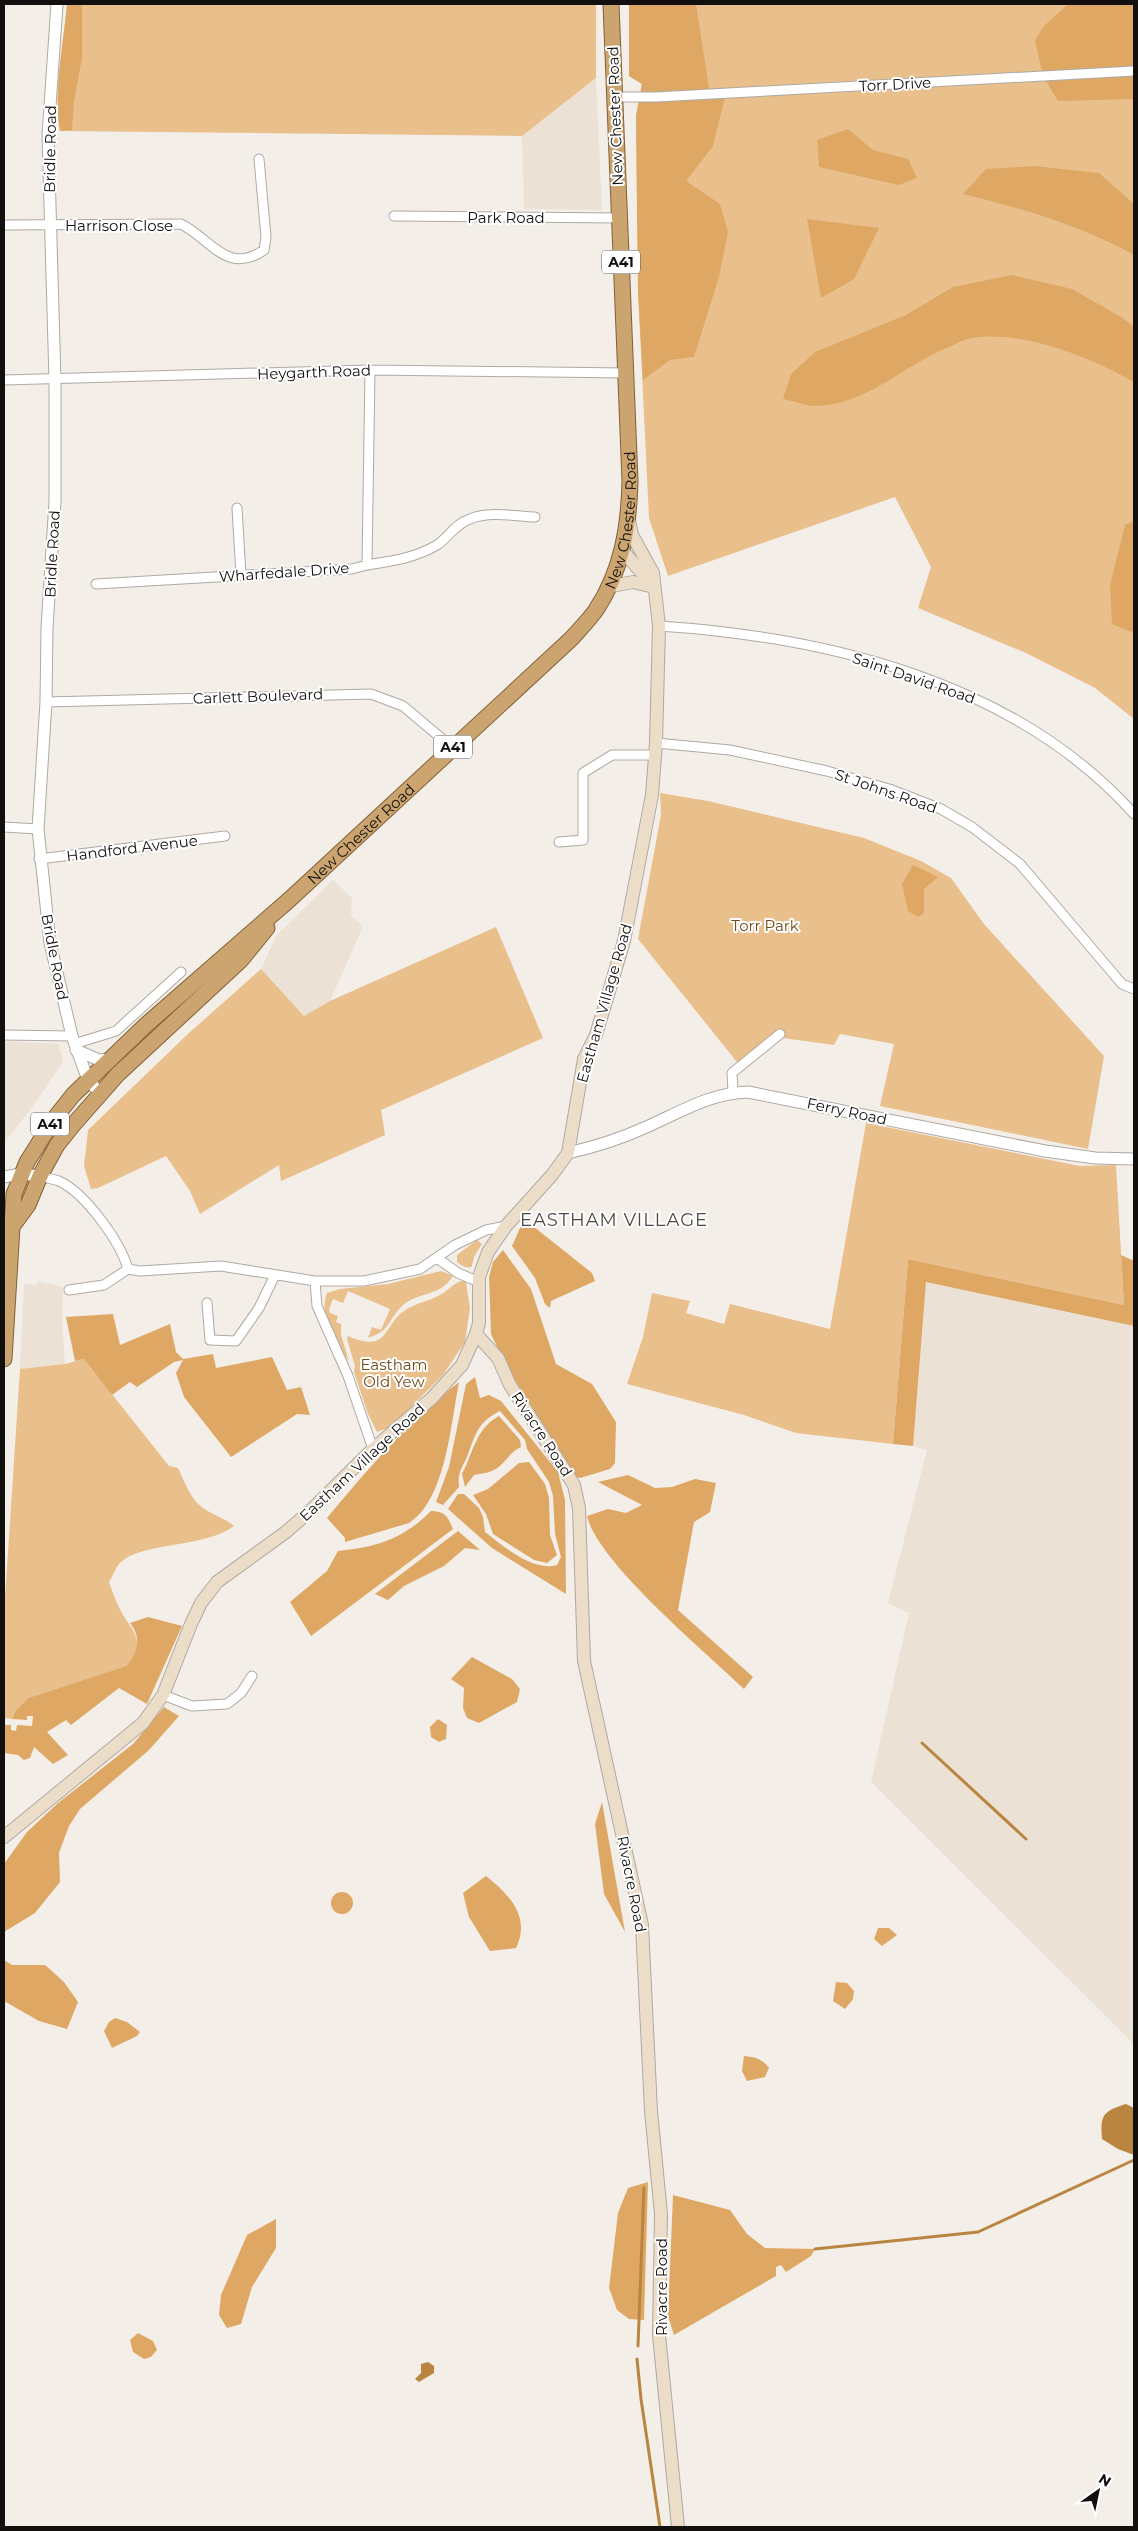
<svg xmlns="http://www.w3.org/2000/svg" width="1138" height="2531" font-family="Montserrat,sans-serif">
<style>
.built{fill:#ece1d5}
.green{fill:#e9bf8c}
.forest{fill:#dea864}
.water{fill:#b98541}
.lines{fill:none;stroke-linecap:round;stroke-linejoin:round}
.stream{stroke:#b98541;stroke-width:3}
.minor-casing{stroke:#afa9a3;stroke-width:11}
.tertiary-casing{stroke:#afa9a3;stroke-width:13}
.secondary-casing{stroke:#afa9a3;stroke-width:14}
.trunk-casing{stroke:#826136;stroke-width:17}
.minor{stroke:#fff;stroke-width:9}
.tertiary{stroke:#fff;stroke-width:11}
.secondary{stroke:#ecddc9;stroke-width:12}
.trunk{stroke:#cca470;stroke-width:15}
.labels{text-anchor:middle;dominant-baseline:central;stroke-width:4;stroke-linejoin:round;paint-order:stroke}
.shield{fill:#fff;stroke:#595856;stroke-width:1}
.shield-label{font-size:14px;font-weight:bold;fill:#12100e}
.street-label{font-size:15px;fill:#12100e;stroke:#fff}
.park-label{font-size:15px;fill:#704b18;stroke:#fff}
.quarter-label{font-size:18px;letter-spacing:1px;fill:#4d4943;stroke:#fff}
</style>
<rect width="100%" height="100%" fill="#f4eee8"/>
<!-- built -->
<path class="built" d="M596 78 602 210 524 209 522 136Z
M333 880 352 898 351 915 363 927 330 1001 304 1016 261 969 276 936Z
M4 1041 59 1044 63 1062 33 1106 4 1143Z
M38 1281 63 1287 62 1320 65 1364 20 1369 24 1284 37 1285Z
M926 1281 1134 1326V2044L871 1782 909 1613 888 1603 927 1450 913 1446Z"/>
<!-- green -->
<path class="green" d="M67 4H596V78L522 136 60 131C53 96 64 40 67 4Z
M629 4H1134V719L1095 688 1026 653 918 608 931 567 895 497 668 576 649 518 638 292 636 116 642 84 629 76Z
M660 793 708 801 864 838 921 861 951 878 984 924 1104 1056 1088 1149 880 1106 894 1044 840 1034 834 1045 783 1038 779 1032 737 1062 638 939 661 815Z
M496 927 543 1038 381 1110 385 1135 281 1181 279 1165 200 1214 190 1191 166 1156 98 1188 91 1189 84 1166 88 1130 189 1033 261 969 304 1016 330 1001Z
M866 1123 1080 1166 1116 1165 1124 1305 908 1259 893 1444 796 1433 744 1415 627 1384 643 1337 652 1293 690 1301 686 1313 724 1324 730 1304 830 1329Z
M477 1240 482 1244 474 1257 472 1266C468 1270 461 1265 457 1262V1255Z
M441 1271 453 1276C439 1298 417 1291 401 1307 387 1322 390 1331 368 1338L372 1327 381 1330 390 1309 348 1291 343 1303 333 1299 329 1309 330 1313 338 1316 336 1322 341 1324V1335L349 1361C335 1341 318 1317 327 1293L340 1289 388 1284Z
M462 1281 466 1282 470 1308 465 1342 443 1375 391 1427 377 1432 368 1414 354 1372 355 1366 347 1339 348 1336C391 1355 382 1323 407 1309 417 1303 429 1301 440 1295 448 1291 453 1283 462 1281Z
M84 1359 169 1466 178 1468C185 1482 190 1499 203 1508 213 1515 225 1518 234 1526 205 1548 143 1542 121 1562 116 1566 113 1576 109 1582 113 1593 117 1605 123 1615 136 1635 146 1644 126 1666L28 1698 16 1710 12 1719 4 1718V1613L20 1369 65 1364Z"/>
<!-- forest -->
<path class="forest" d="M67 4H82V58L74 101 72 130 60 131C53 96 64 40 67 4Z
M629 4H696L710 94 726 93 713 146 686 181 720 204 728 232 719 277 694 357 670 360 643 380 638 292 636 116 642 84 629 76Z
M1068 4H1134V99L1058 101 1043 76 1035 41 1043 27Z
M848 129 873 150 908 159 917 178 899 185 819 167 817 140Z
M1034 166 1099 173 1134 204V255C1080 225 1023 209 963 194L986 169Z
M807 219 879 228 854 279 821 298Z
M1012 275 1072 289 1121 317 1134 327V382C1091 357 1023 330 972 338 963 339 953 346 944 349 901 368 862 407 813 406 804 405 793 401 783 399L791 374 815 352 906 315 953 287Z
M1134 521V633L1112 624 1110 585 1125 525Z
M913 865 938 877 924 889V913L918 917 908 911 902 884Z
M524 1219 592 1273 595 1281 551 1301 550 1308 545 1304 535 1278 512 1246Z
M503 1250 531 1289 556 1364 592 1384 616 1422 615 1463 610 1469 580 1478 573 1476 568 1464 521 1397 491 1334 489 1277 493 1262Z
M1121 1255 1132 1260 1134 1259V1326L926 1282 913 1446 893 1444 908 1259 1124 1305Z
M113 1314 120 1345 170 1324 176 1352 183 1359 213 1354 216 1368 272 1357 287 1390 301 1387 310 1415 297 1414 231 1457 184 1397 176 1373 183 1360 174 1362 137 1387 130 1382 112 1395 84 1359 75 1361 66 1317Z
M475 1377 480 1398 489 1395 501 1401 558 1472 565 1500 566 1594 492 1548 448 1509 458 1494H464L479 1508 483 1517 485 1532C503 1546 533 1572 557 1565L561 1557 555 1534 553 1496 549 1482 527 1449 525 1440 500 1411C478 1422 476 1433 468 1454 463 1468 457 1471 459 1487L443 1505 436 1502 449 1467 466 1384Z
M459 1382C451 1422 446 1500 409 1523L345 1542V1538L327 1518C367 1470 409 1421 459 1382Z
M499 1416 520 1440 521 1447C511 1452 510 1456 503 1463 495 1472 486 1473 474 1475L465 1487 462 1474C473 1453 476 1428 499 1416Z
M529 1462 545 1484 549 1498 550 1535 557 1555 547 1563 534 1560 493 1534 486 1514 473 1495 488 1489 519 1463Z
M628 1475 655 1488 672 1487 695 1479 716 1483 710 1512 694 1522 678 1610 753 1677 744 1689C706 1652 598 1563 587 1516L608 1509 626 1513 642 1505 598 1482Z
M431 1511C445 1511 448 1517 453 1529L311 1636 290 1602 327 1571 338 1551C377 1547 403 1539 431 1511Z
M458 1531 480 1550 465 1548 444 1566 404 1586 388 1600 375 1594Z
M148 1617 182 1626 147 1704 119 1688 71 1725 66 1720 47 1732 68 1755 53 1764 34 1747 30 1758 24 1760 18 1755 4 1753V1725H11V1730L16 1731 17 1725 32 1726 33 1716H27V1720L12 1719 16 1710 28 1698 126 1666C138 1653 142 1638 130 1623Z
M472 1657 512 1679 520 1689 517 1702 479 1723 467 1718 463 1708 464 1688 451 1679Z
M164 1707 179 1716 149 1750 80 1809 69 1826 59 1853 60 1882 35 1913 4 1932V1864L27 1832 58 1803 133 1744Z
M438 1719 447 1725 446 1739 439 1742 431 1737 430 1727Z
M602 1802 625 1932 604 1894 595 1824Z
M486 1876C510 1895 531 1917 516 1948L490 1951 469 1917 463 1893Z
M331 1903a11 11 0 1 1 22 0a11 11 0 1 1-22 0Z
M878 1928H889L897 1935 882 1946 874 1939Z
M4 1960 12 1965H45L64 1982 78 2002 67 2029 39 2021 4 2001Z
M836 1982 847 1983 854 1991 853 1999 845 2009 833 2001Z
M115 2018 127 2022 140 2032 137 2036 112 2048 104 2031 109 2022Z
M744 2056C755 2057 763 2059 769 2068L765 2077 747 2081 742 2071Z
M648 2182 644 2320 629 2319 617 2310 609 2288 618 2213 628 2188Z
M673 2195 730 2210 747 2234 765 2248 815 2249 811 2256 786 2272 781 2265 776 2267V2276L674 2335 668 2316Z
M276 2219V2248L252 2287 241 2324 227 2328 219 2315 221 2295 247 2235Z
M138 2333 153 2341 157 2350 151 2357 144 2359 133 2352 130 2340Z"/>
<!-- water -->
<path class="water" d="M1126 2104 1134 2108V2155L1118 2149 1102 2139C1100 2115 1103 2111 1126 2104Z
M428 2362 434 2366V2373L419 2382 415 2379 421 2373V2364Z"/>
<g class="lines">
<!-- stream -->
<path class="stream" d="M922 1743 1026 1839
M815 2249 978 2232 1134 2160
M638 2346 644 2188
M637 2359 641 2399 660 2527"/>
<defs>
<path id="minor" d="M615 97H656L1134 71
M394 216 619 218
M4 225 181 224C210 238 227 276 264 250L266 237 259 159
M4 380 370 370 625 373
M237 508 241 575
M367 565C392 561 415 558 437 545 449 537 455 524 470 519 489 511 515 516 535 517
M96 584 352 569 367 565 370 370
M659 626C829 637 1016 682 1134 814
M46 702 371 694 403 706 453 748
M656 743 730 750 827 771 889 789 941 809 972 827 1020 864 1122 984 1134 989
M4 827 38 829
M559 842 583 840V773L612 755H655
M39 859 225 836
M4 1035 72 1036
M74 1044 116 1031 181 972
M733 1092 732 1073 780 1034
M40 1176C46 1178 53 1179 59 1181 85 1193 120 1241 128 1269L140 1271 221 1266 315 1281H364L420 1269 455 1245 486 1230 506 1226
M437 1258 458 1273 479 1282
M315 1281 317 1306 348 1376 373 1449
M69 1290 104 1285 128 1269
M207 1303 210 1340 236 1341 259 1308 275 1275
M163 1695 192 1706 227 1704 241 1693 252 1676"/>
<path id="tertiary" d="M57 4 48 135 55 380V501L47 628 46 702 38 829 50 943 72 1036 88 1080 100 1093
M76 1050 99 1060 110 1059
M568 1153C594 1147 620 1139 644 1128 679 1113 709 1093 748 1092L1045 1151 1095 1158 1134 1159
M4 1177 21 1174 40 1176"/>
<path id="secondary" d="M622 550 654 587
M607 587 633 582 654 587
M476 1334 498 1358 510 1385 574 1485 579 1508 584 1661 642 1925 651 2111 661 2214 659 2335 678 2527
M4 1837 143 1723 163 1695 191 1624 201 1603 217 1582 286 1532 310 1511 373 1449 432 1398 462 1365 476 1334 479 1323V1277L488 1252 506 1226 552 1175 568 1153 584 1059 596 1035 624 941 652 795 656 743 659 626 653 573 632 535 629 520"/>
<g id="trunk">
<path d="M14 1224 28 1205 40 1176 57 1145 73 1125 118 1074 241 960 267 928"/>
<path id="s1" d="M4 1359 14 1194 27 1162 54 1119 73 1095 147 1024 289 900 571 639C579 630 589 620 596 610 622 571 629 526 630 481L611 4"/>
</g>
</defs>
<!-- minor casing -->
<use href="#minor" class="minor-casing"/>
<!-- tertiary casing -->
<use href="#tertiary" class="tertiary-casing"/>
<!-- secondary casing -->
<use href="#secondary" class="secondary-casing"/>
<!-- trunk casing -->
<use href="#trunk" class="trunk-casing"/>
<!-- minor -->
<use href="#minor" class="minor"/>
<!-- tertiary -->
<use href="#tertiary" class="tertiary"/>
<!-- secondary -->
<use href="#secondary" class="secondary"/>
<!-- trunk -->
<use href="#trunk" class="trunk"/>
</g>
<g class="labels">
<!-- shield labels -->
<g class="shield">
<rect x="602" y="250.5" width="38" height="23" rx="4"/>
<rect x="434" y="735.5" width="38" height="23" rx="4"/>
<rect x="31" y="1112.5" width="38" height="23" rx="4"/>
</g>
<g class="shield-label">
<text x="621" y="262">A41</text>
<text x="453" y="747">A41</text>
<text x="50" y="1124">A41</text>
</g>
<!-- street labels -->
<g class="street-label">
<text transform="translate(895 84) rotate(-3)">Torr Drive</text>
<text transform="translate(615 116) rotate(-92)">New Chester Road</text>
<text transform="translate(50 149) rotate(-89)">Bridle Road</text>
<text x="506" y="217">Park Road</text>
<text x="119" y="225">Harrison Close</text>
<text transform="translate(314 372) rotate(-2)">Heygarth Road</text>
<text stroke="none"><textPath href="#s1" startOffset="1090">New Chester Road</textPath></text>
<text transform="translate(52 554) rotate(-87)">Bridle Road</text>
<text transform="translate(284 572) rotate(-4)">Wharfedale Drive</text>
<text transform="translate(914 678) rotate(19)">Saint David Road</text>
<text transform="translate(258 696) rotate(-2)">Carlett Boulevard</text>
<text transform="translate(886 791) rotate(19)">St Johns Road</text>
<text stroke="none"><textPath href="#s1" startOffset="670">New Chester Road</textPath></text>
<text transform="translate(132 848) rotate(-7)">Handford Avenue</text>
<text transform="translate(55 957) rotate(79)">Bridle Road</text>
<text transform="translate(604 1003) rotate(-74)">Eastham Village Road</text>
<text transform="translate(847 1111) rotate(12)">Ferry Road</text>
<text transform="translate(542 1434) rotate(57)">Rivacre Road</text>
<text transform="translate(362 1462) rotate(-43)">Eastham Village Road</text>
<text transform="translate(632 1884) rotate(79)">Rivacre Road</text>
<text transform="translate(661 2287) rotate(-90)">Rivacre Road</text>
</g>
<!-- park labels -->
<g class="park-label">
<text x="765" y="925">Torr Park</text>
<text x="394" y="1364">Eastham<tspan x="394" dy="17">Old Yew</tspan></text>
</g>
<!-- quarter labels -->
<g class="quarter-label">
<text x="614" y="1220">EASTHAM VILLAGE</text>
</g>
</g>
<!-- border -->
<rect width="1138" height="2531" fill="none" stroke="#12100e" stroke-width="10"/>
<!-- north arrow -->
<g transform="translate(1098 2491) rotate(33)" stroke="#ffffff" stroke-width="4" paint-order="stroke">
<path d="M0-4L9 19L0 12L-9 19Z" fill="#12100e"/>
<text y="-8" font-size="14" font-weight="bold" text-anchor="middle" fill="#12100e">N</text>
</g>
</svg>
